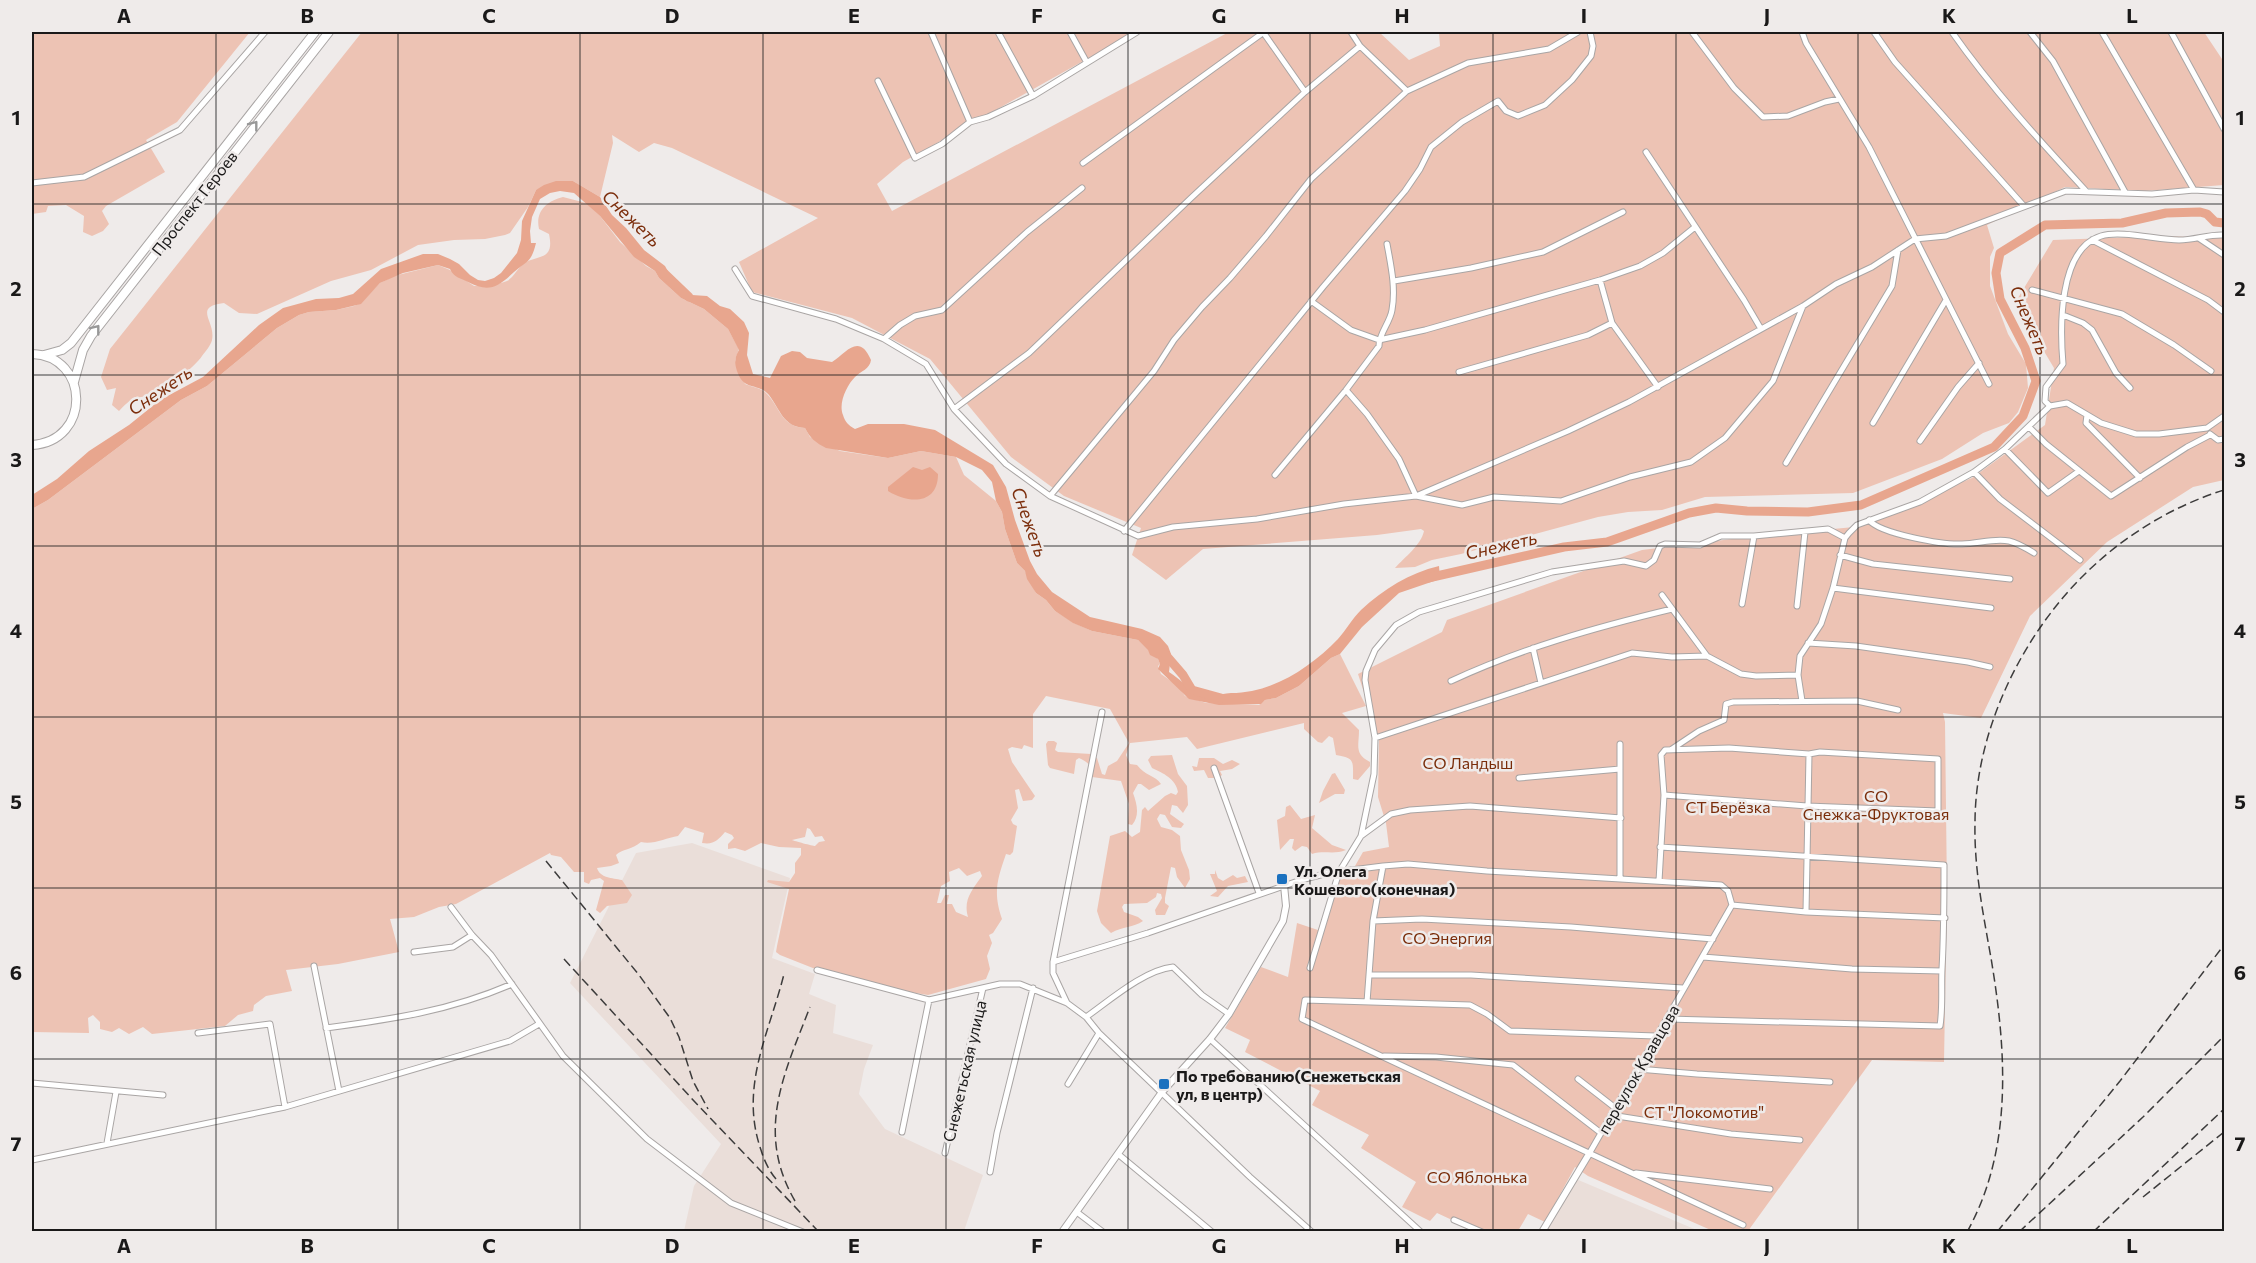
<svg xmlns="http://www.w3.org/2000/svg" width="2256" height="1263" font-family="Commissioner,sans-serif">
<style>
.built{fill:#eaded9}
.green{fill:#edc3b4;fill-rule:evenodd}
.water{fill:#e8a68e}
.lines{fill:none;stroke-linecap:round;stroke-linejoin:round}
.river{stroke:#e8a68e;stroke-width:9}
.minor-casing{stroke:#a9a5a4;stroke-width:7}
.tertiary-casing{stroke:#a9a5a4;stroke-width:8}
.primary-casing{stroke:#a9a5a4;stroke-width:10}
.minor{stroke:#fff;stroke-width:5}
.tertiary{stroke:#fff;stroke-width:6}
.primary{stroke:#fff;stroke-width:8}
.rail{stroke:#3d3c3c;stroke-width:1.5;stroke-dasharray:9 4.5;stroke-linecap:butt}
.oneway{stroke:#989898}
.grid{fill:none;stroke:#1a1919;stroke-width:1.5;stroke-opacity:0.55}
.poi-dot{fill:#1b71bf;stroke:#efebea;stroke-width:2}
.labels{text-anchor:middle;dominant-baseline:central;stroke-width:5;stroke-linejoin:round;paint-order:stroke}
.street-label{font-size:16px;fill:#1a1919;stroke:#efebea}
.park-label{font-size:16px;fill:#7a2d0a;stroke:#efebea}
.poi-label{font-size:16px;font-weight:bold;fill:#1a1919;stroke:#efebea;text-anchor:start}
.water-label{font-size:18px;font-style:italic;fill:#7c2e0c;stroke:#efebea}
.neatline{fill:none;stroke:#1a1919;stroke-width:2}
.grid-label{font-size:20px;text-anchor:middle;font-weight:bold;fill:#1a1919}
</style>
<rect width="100%" height="100%" fill="#efebea"/>
<!-- built -->
<path class="built" d="M692 843 790 878 772 958 815 974 809 994 836 1005 833 1033 873 1045 864 1069 859 1094 885 1129 983 1175 964 1231H684L694 1186 721 1144 570 983 636 853Z
M1576 1179 1699 1231 1544 1232Z"/>
<!-- green -->
<path class="green" d="M32 32H250L177 122 146 140 165 172 106 206 102 211 109 224 103 231 92 236 83 232 84 216 66 205 48 206 46 212 32 214Z
M362 32H1135L903 162 877 184 892 211 1229 32H1379L1409 60 1440 46 1439 32H2204L2224 62V185L2145 191 2065 187 1987 225 1994 248 1990 257V286L2008 334 2026 364 2028 388 2018 412 2009 423 1983 433 1942 459 1853 493 1705 497 1662 510 1628 512 1598 517 1461 554 1432 560 1415 567 1395 568C1405 557 1421 545 1424 531L1421 529 1377 535 1203 549 1166 580 1132 555 1141 528 1064 496 1011 457 930 359 852 318 752 292 739 262 818 218 672 148 654 143 639 152 612 135 613 143 600 197 573 181 536 190 528 207 510 233 505 235 485 239 454 240 418 245 371 270 331 281 257 314 239 313 224 303C192 307 216 321 212 340 211 345 205 352 202 356 195 367 167 388 155 393 135 401 137 392 119 411L112 405 116 388 107 390 101 377 110 349Z
M563 197 586 203 600 216 620 242 646 266 655 271 659 278 681 298 704 309 728 329 739 349 735 360 745 384C752 387 762 388 767 394 780 407 781 427 805 428L810 437 840 451 888 458 921 451 956 457 964 475 996 501 1002 512 1005 529 1017 563 1025 571 1036 593 1046 600 1055 611 1074 623 1092 631 1138 640 1158 659 1160 664 1158 666 1161 674 1178 686 1185 696 1206 703 1259 705 1265 700 1276 698 1299 686 1331 658 1340 654 1366 706 1342 713 1359 730C1359 746 1354 754 1370 762V766L1358 780 1353 779C1353 761 1355 758 1336 755L1333 738 1329 736 1322 743 1318 742 1304 729V723L1197 749 1187 737 1130 743 1126 755 1130 764 1137 765C1145 776 1155 775 1161 784L1149 790 1141 784H1138L1133 793C1137 804 1140 816 1132 825L1128 824 1129 804 1121 781 1092 777C1092 765 1089 763 1079 758L1076 760 1074 774 1050 768 1048 765 1046 744 1048 741H1054L1057 743 1055 750 1058 752 1091 754 1097 758 1102 774 1105 775 1108 766 1117 761 1129 743 1110 709 1046 696 1033 714V748L1024 745 1022 749 1012 747 1008 749 1012 762 1035 796 1032 800 1023 801 1019 789 1015 790 1018 808 1011 820 1013 824 1017 826 1013 852 1010 855 1006 854C997 880 993 893 1002 919L993 933 989 935 992 943 987 956 990 969 986 979 928 995 861 984 828 974 780 955 776 952 777 946 789 889 767 882 768 880 789 882 795 873V863L801 855V848L779 847 761 843 745 851 735 848 728 849V844L734 838 732 835 725 832C718 840 714 845 702 843L704 833 685 827 678 836C666 838 653 845 641 842 632 850 622 849 616 855L619 863 611 866 597 868C600 878 612 878 622 880L632 895 627 903 607 906 600 913 596 910 604 881 600 878 591 880 589 884 584 882V872H574L561 857 551 855 550 853 456 904 439 907 414 917 390 919 399 952 338 964 286 970 292 991 266 996 254 1005 253 1011 238 1015 225 1026 152 1034 143 1027 129 1034 119 1028 112 1032 100 1029V1022L93 1015 88 1018 89 1033 32 1032V509L48 500 181 400 207 386 277 328 299 315 309 312 336 310 354 306 361 303 380 283 394 276 438 265 450 270 474 286C484 285 498 285 507 281 513 278 518 268 523 264 537 254 555 262 549 234L539 229C535 211 547 201 563 197ZM807 828 810 829 815 837 822 836 825 841 819 842 815 846C813 846 794 841 792 840L805 837ZM959 868 967 876 980 871 982 876C972 890 963 900 968 917L956 912 952 904H947L949 895H945L941 903H937L941 886 950 881 949 872Z
M2163 236 2224 238V480L2193 487 2107 542 2030 616 1981 718 1943 713 1945 722 1947 894 1944 1062 1872 1060 1748 1231H1713L1588 1176 1575 1167 1545 1222 1528 1214 1518 1231 1478 1232 1437 1213 1430 1221 1402 1207 1416 1182 1361 1148 1369 1135 1312 1105 1320 1091 1245 1052 1250 1040 1225 1028 1261 967 1288 977 1297 923 1318 930 1339 877 1357 872 1355 866 1363 852 1389 847 1386 823 1378 797 1379 739 1358 674 1442 632 1447 620 1642 550 1740 538 1854 527 1972 478 2045 425 2054 368 2015 303 2053 240Z
M1172 755 1178 774 1187 786 1188 805 1183 813 1177 806 1172 805 1170 814 1184 824 1181 828 1172 827 1165 815 1160 814 1157 819 1161 827 1172 830 1180 836 1181 850 1189 870 1190 879 1185 888 1177 877 1175 868 1171 867 1165 898V903L1169 906 1165 915H1156L1155 910 1162 898 1161 894 1157 893 1156 897 1147 903 1124 904 1122 907 1124 912 1138 917 1143 921C1133 928 1123 926 1111 933L1101 923 1097 911 1110 836 1125 831 1132 837 1140 832 1142 810 1145 807 1148 811 1165 796 1171 793 1176 795 1178 792C1176 779 1163 773 1152 768L1148 760 1151 756Z
M1199 758H1214L1223 764 1232 760 1240 764 1232 769 1220 771 1222 775 1218 778H1208L1204 770 1194 771 1192 766 1197 767Z
M1335 773 1345 790 1344 794H1335L1319 803 1323 791 1332 774Z
M1290 805 1301 819 1315 815 1312 828 1332 845 1346 850C1334 855 1324 850 1312 854L1307 847 1302 846 1295 851 1292 848 1294 839H1290L1280 850 1277 820 1285 816 1286 807Z
M1215 870 1218 878 1223 881 1233 875 1237 878 1245 876 1248 882 1228 886 1218 897 1210 896 1217 891 1210 874H1215Z"/>
<!-- water -->
<path class="water" d="M556 181H573L600 197 612 215 626 228 644 250 665 266 676 286 692 295 707 296 720 306 730 309 744 322 749 333 747 355 753 374 770 378 781 356 792 351 800 352 807 358 832 362C846 353 859 332 871 360 870 369 861 371 855 377 847 385 838 403 843 415 845 422 849 426 855 429L868 424H904L935 430 993 465 1006 487 1015 520 1030 561 1037 574 1052 592 1090 617 1142 629 1160 637 1168 646 1171 654 1169 672C1181 680 1190 690 1204 694 1213 696 1222 694 1231 693 1272 693 1310 668 1338 639 1346 630 1352 619 1361 610 1384 589 1409 573 1439 566L1440 579 1399 593 1362 627 1340 654 1331 658 1299 686 1276 698 1265 700 1261 704 1219 705 1189 699 1158 669 1160 664 1158 659 1150 655 1148 650 1138 640 1092 631 1073 623 1055 611 1046 600 1036 593 1027 579 1025 571 1017 563 1005 529 1002 512 996 501 992 482 982 470 956 457 921 451 888 458 826 448C816 443 810 438 805 428 783 427 780 409 769 395 758 382 744 392 737 371 734 362 735 357 739 350L728 329 704 309 681 298 659 278 655 271 634 257 600 216 574 193 560 191 550 193 540 199 532 217 530 231 531 243H536C531 263 528 260 514 272 498 287 489 293 468 282 461 278 454 278 450 269L438 265 403 273 380 283 361 304 336 310 309 312 299 315 277 328 207 386 181 400 48 500 32 509V495L57 479 89 451 129 425 160 400 203 377 259 325 283 308 316 299 339 298 353 294 381 269 423 254H438L450 259 459 264 470 275 478 280 485 281 494 278 501 273 517 253 521 240 522 221 536 190 544 185Z
M913 467 922 470 930 467 938 474C938 505 909 504 888 491V487Z"/>
<g class="lines">
<!-- river -->
<path class="river" d="M664 273 689 297
M1428 578 1564 547 1607 542 1689 513 1716 508 1747 511 1808 512 1861 505 1994 447 2023 416 2036 381 2025 348 2000 299 1996 273 2000 253 2045 225 2122 223 2166 213 2200 212 2207 214 2215 222 2224 223
M1164 653 1183 675 1192 690 1221 698"/>
<defs>
<path id="minor" d="M931 32 970 122
M998 32 1033 96
M1070 32 1086 61
M1263 32 1305 92
M1351 32 1360 46 1407 91
M1692 32 1734 88 1763 117 1788 116 1825 102 1839 99
M1802 32 1806 43 1869 147 1989 384
M1874 32 1895 62 2023 205
M1952 32C1992 89 2039 140 2086 191
M2030 32 2053 61 2125 192
M2102 32 2194 190
M2171 32 2224 129
M878 81 915 158 942 144 970 122 988 117 1033 96 1137 32
M1646 152 1744 300 1761 329
M1083 163 1264 32
M32 183 84 177 180 130 265 32
M2200 239 2224 255
M2092 240 2208 300 2224 312
M735 269 752 296 836 319 884 339 926 364 954 409 1006 464 1050 496 1138 536 1173 527 1257 519 1344 504 1416 496 1462 505 1494 497 1561 501 1630 477 1691 462 1725 438 1773 381 1803 306
M1600 280 1612 323 1658 387
M1394 281 1471 268 1543 252 1623 212
M2032 290 2122 314 2174 345 2211 371
M1311 301 1351 330 1379 340 1425 330 1600 280 1640 266 1663 253 1695 227
M2063 315 2083 323 2092 330 2116 373 2130 388
M884 339 900 325 915 316 942 310 1027 232 1082 188
M1459 372 1588 335 1612 323
M1346 390 1367 414 1399 459 1416 496
M2050 406 2045 401 2046 387 2063 364C2060 329 2058 249 2101 236 2121 230 2158 240 2179 240 2195 240 2209 234 2224 235
M954 409 1029 353 1191 198 1305 92 1360 46
M2087 415 2086 423 2140 478
M1873 423 1946 300
M2029 427 2046 444 2111 496 2187 447 2210 435
M2210 434 2218 440 2224 439
M1920 441 1958 387 1979 363
M2005 449 2048 493 2079 471
M1786 463 1892 286 1898 250
M1974 472 2000 499 2080 560
M1275 475 1346 390 1379 346C1379 333 1390 323 1392 310 1396 288 1391 266 1387 244
M1050 496 1154 371 1174 340 1202 307 1230 278 1266 236 1311 179 1407 91 1468 63 1549 49 1578 32
M1416 496 1568 431 1629 402 1803 306 1836 284 1872 267 1915 239 1946 236 2066 191 2152 194 2194 190 2224 192
M1869 520C1880 534 1944 545 1962 544 1978 544 1993 538 2009 541 2018 543 2026 548 2034 553
M1124 531 1323 287 1405 191 1420 169 1431 147 1462 122 1498 101 1506 111 1518 116 1545 105 1572 80 1591 56 1593 46 1590 32
M1840 555 1873 564 2010 579
M1833 588 1991 608
M1662 595 1707 656
M1742 604 1754 536
M1797 606 1805 532
M1808 643 1856 646 1968 662 1990 667
M1533 648 1541 683
M1451 681C1522 648 1597 627 1672 609
M1802 701 1798 675 1800 656 1821 624 1833 588 1845 538 1849 533 1857 525 1920 502 1974 472 2005 449 2050 406 2067 403 2101 423 2136 434H2159L2207 428 2224 416
M1375 738 1632 653 1672 657 1707 656 1741 674 1756 676 1798 675
M1620 744V879
M1672 749 1699 731 1724 720 1726 704 1733 702 1857 701 1898 710
M1214 768 1259 893
M1519 778 1620 769
M1361 836 1391 814 1410 810 1470 806 1621 818
M1660 847 1944 865C1944 900 1944 934 1942 969 1941 988 1943 1006 1940 1026L1667 1019
M1659 881 1664 795 1661 755 1665 750 1729 748 1809 754 1820 752 1938 759V811L1807 806 1664 795
M1732 905 1806 912 1945 918
M451 907 472 935 491 955 563 1056 647 1139 731 1203 803 1232
M1806 912 1809 754
M1373 921 1422 919 1571 927 1713 939
M414 952 453 947 472 935
M1703 957 1852 969 1942 971
M1053 962 1148 933 1301 880 1328 873 1383 866 1408 864 1487 871 1721 885 1728 891 1732 905
M314 966 339 1091
M1310 968 1339 872 1361 836 1374 774 1375 738 1365 680 1366 671 1375 650 1396 625 1419 612 1552 572 1624 561 1646 566 1654 560 1660 546 1665 544 1700 545 1721 536H1754L1828 529 1845 538
M817 970 929 1000 1000 984H1020L1067 1003 1086 1017 1099 1033 1250 1177 1312 1232
M1369 975H1471L1683 988
M1367 1002 1373 921 1383 866
M1067 1003 1053 973V962L1102 712
M1086 1017C1109 1001 1144 970 1173 967L1202 995 1229 1014
M326 1028C393 1019 450 1011 512 984
M198 1033 270 1024 285 1107
M1656 1036 1510 1031 1487 1014 1470 1005 1305 1000 1302 1019 1743 1225
M1210 1039 1421 1232
M1384 1056 1436 1057 1513 1065 1601 1133
M1638 1069 1697 1074 1830 1082
M1578 1079 1614 1107
M32 1083 163 1095
M1068 1084 1099 1033
M1611 1115 1731 1134 1800 1140
M902 1132 929 1000
M107 1143 116 1092
M945 1153 983 988
M1118 1154 1212 1232
M1589 1154 1732 905
M32 1160 285 1107 510 1041 539 1024
M990 1172 997 1133 1033 988
M1636 1173 1770 1189
M1078 1213 1103 1232
M1454 1220 1482 1232"/>
<path id="tertiary" d="M1062 1232 1162 1092 1210 1039 1229 1014 1283 921 1286 906 1284 885
M1542 1232 1589 1154"/>
<path id="primary" d="M32 354C90 356 92 441 32 445
M44 355 62 350 71 343 315 32
M74 382 83 350 91 336 329 32"/>
</defs>
<!-- minor casing -->
<use href="#minor" class="minor-casing"/>
<!-- tertiary casing -->
<use href="#tertiary" class="tertiary-casing"/>
<!-- primary casing -->
<use href="#primary" class="primary-casing"/>
<!-- minor -->
<use href="#minor" class="minor"/>
<!-- tertiary -->
<use href="#tertiary" class="tertiary"/>
<!-- primary -->
<use href="#primary" class="primary"/>
<!-- rail -->
<path class="rail" d="M546 861 639 975 670 1018 679 1037 693 1081 708 1109
M564 959 694 1101 819 1232
M776 1179C769 1171 764 1160 761 1150 739 1087 769 1034 784 974
M2143 1197 2224 1132
M795 1201C755 1132 784 1074 810 1007
M1967 1232C2014 1148 2006 1048 1991 958 1983 913 1974 868 1975 823 1975 747 2007 669 2053 610 2096 554 2157 511 2224 490
M1997 1232 2120 1081 2224 945
M2019 1232 2143 1117 2224 1036
M2093 1232 2224 1109"/>
</g>
<!-- one-way arrows -->
<defs><path id="oneway-chevron" d="M-2-3.5L2.5 0L-2 3.5" fill="none" stroke-width="1.6" stroke-linecap="round" stroke-linejoin="round" transform="scale(1.5)"/></defs>
<g class="oneway">
<use href="#oneway-chevron" transform="translate(254 125) rotate(-52)"/>
<use href="#oneway-chevron" transform="translate(96 329) rotate(-52)"/>
</g>
<!-- grid -->
<path class="grid" d="M216 32V1232M398 32V1232M580 32V1232M763 32V1232M946 32V1232M1128 32V1232M1310 32V1232M1493 32V1232M1676 32V1232M1858 32V1232M2040 32V1232M32 204H2224M32 375H2224M32 546H2224M32 717H2224M32 888H2224M32 1059H2224"/>
<!-- markers -->
<g class="poi-dot">
<rect x="1276" y="873" width="12" height="12" rx="3"/>
<rect x="1158" y="1078" width="12" height="12" rx="3"/>
</g>
<g class="labels">
<!-- street labels -->
<g class="street-label">
<text transform="translate(194 203) rotate(-52)">Проспект Героев</text>
<text transform="translate(1638 1069) rotate(-60)">переулок Кравцова</text>
<text transform="translate(964 1071) rotate(-77)">Снежетьская улица</text>
</g>
<!-- park labels -->
<g class="park-label">
<text x="1468" y="762">СО Ландыш</text>
<text x="1876" y="795">СО<tspan x="1876" dy="18">Снежка-Фруктовая</tspan></text>
<text x="1728" y="806">СТ Берёзка</text>
<text x="1447" y="937">СО Энергия</text>
<text x="1704" y="1111">СТ "Локомотив"</text>
<text x="1477" y="1176">СО Яблонька</text>
</g>
<!-- poi labels -->
<g class="poi-label">
<text x="1294" y="870">Ул. Олега<tspan x="1294" dy="18">Кошевого(конечная)</tspan></text>
<text x="1176" y="1075">По требованию(Снежетьская<tspan x="1176" dy="18">ул, в центр)</tspan></text>
</g>
<!-- water labels -->
<g class="water-label">
<text transform="translate(632 218) rotate(44)">Снежеть</text>
<text transform="translate(2030 320) rotate(67)">Снежеть</text>
<text transform="translate(160 390) rotate(-34)">Снежеть</text>
<text transform="translate(1030 522) rotate(70)">Снежеть</text>
<text transform="translate(1501 545) rotate(-13)">Снежеть</text>
</g>
</g>
<!-- border -->
<rect width="2256" height="1263" fill="none" stroke="#efebea" stroke-width="66"/>
<rect x="33" y="33" width="2190" height="1197" class="neatline"/>
<g class="grid-label">
<text x="124" y="23">A</text>
<text x="307" y="23">B</text>
<text x="489" y="23">C</text>
<text x="672" y="23">D</text>
<text x="854" y="23">E</text>
<text x="1037" y="23">F</text>
<text x="1219" y="23">G</text>
<text x="1402" y="23">H</text>
<text x="1584" y="23">I</text>
<text x="1767" y="23">J</text>
<text x="1949" y="23">K</text>
<text x="2132" y="23">L</text>
<text x="16" y="125">1</text>
<text x="2240" y="125">1</text>
<text x="16" y="296">2</text>
<text x="2240" y="296">2</text>
<text x="16" y="467">3</text>
<text x="2240" y="467">3</text>
<text x="16" y="638">4</text>
<text x="2240" y="638">4</text>
<text x="16" y="809">5</text>
<text x="2240" y="809">5</text>
<text x="16" y="980">6</text>
<text x="2240" y="980">6</text>
<text x="16" y="1151">7</text>
<text x="2240" y="1151">7</text>
<text x="124" y="1253">A</text>
<text x="307" y="1253">B</text>
<text x="489" y="1253">C</text>
<text x="672" y="1253">D</text>
<text x="854" y="1253">E</text>
<text x="1037" y="1253">F</text>
<text x="1219" y="1253">G</text>
<text x="1402" y="1253">H</text>
<text x="1584" y="1253">I</text>
<text x="1767" y="1253">J</text>
<text x="1949" y="1253">K</text>
<text x="2132" y="1253">L</text>
</g>
</svg>
